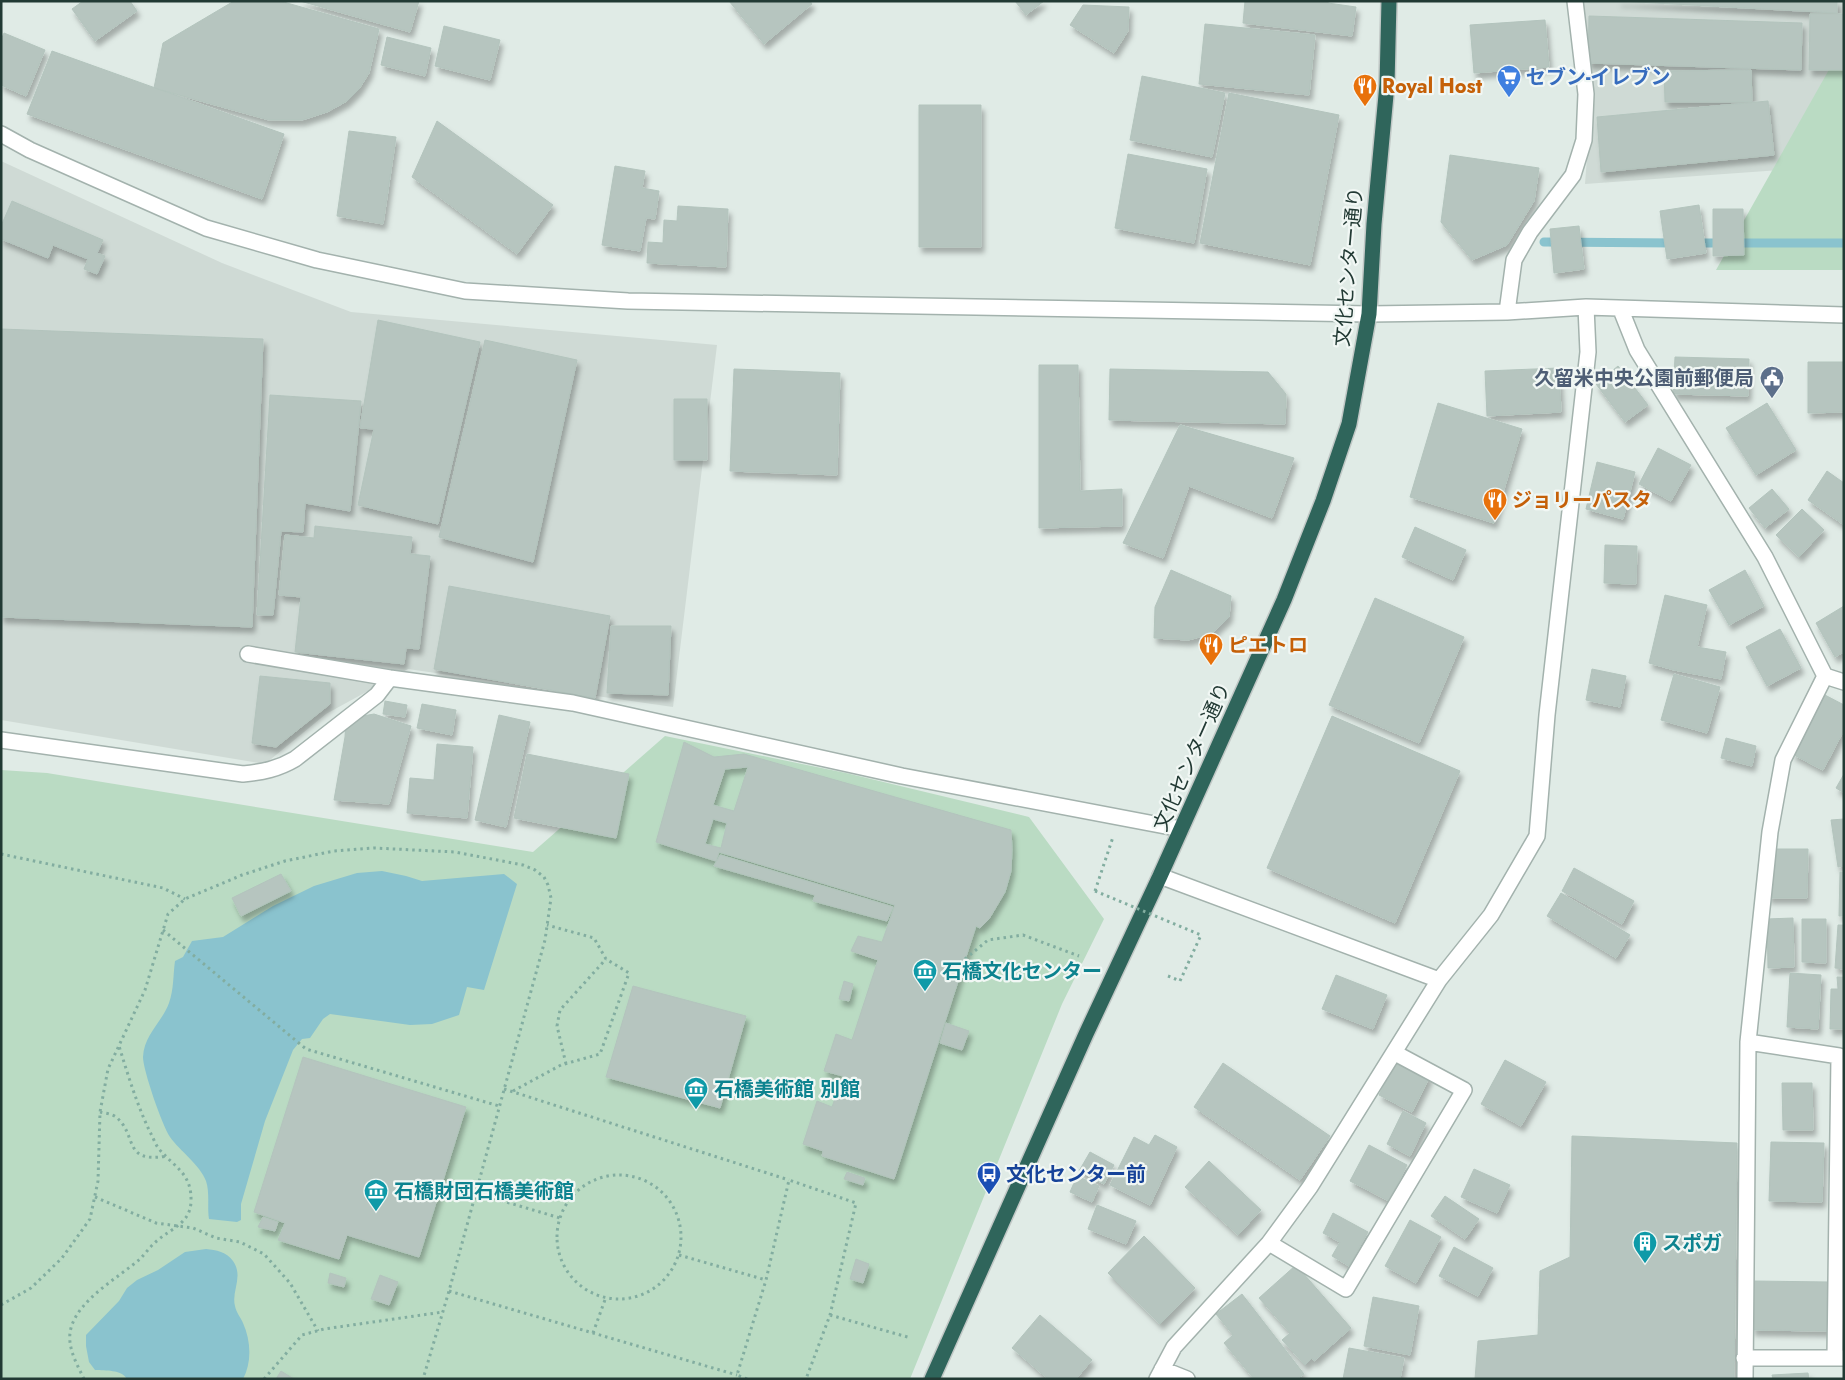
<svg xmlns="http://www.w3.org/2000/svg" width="1845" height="1380" font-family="Jost,'Noto Sans JP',sans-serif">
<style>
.built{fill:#cfdad5}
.green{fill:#badbc3}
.water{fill:#8ac3ce}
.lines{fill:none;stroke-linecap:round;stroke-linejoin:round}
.stream{stroke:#8ac3ce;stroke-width:9}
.building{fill:#b6c5bf;stroke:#b3c4bd;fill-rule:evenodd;filter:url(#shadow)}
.minor-casing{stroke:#a3b2ad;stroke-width:18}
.highway-casing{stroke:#c1c8c6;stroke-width:18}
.path{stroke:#82ada0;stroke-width:3;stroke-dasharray:2.5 4;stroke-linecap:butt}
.minor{stroke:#fff;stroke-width:15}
.highway{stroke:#2f655b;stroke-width:15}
.path-bridge{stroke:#82ada0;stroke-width:3;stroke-dasharray:2.5 4;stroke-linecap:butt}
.labels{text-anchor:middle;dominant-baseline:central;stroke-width:4.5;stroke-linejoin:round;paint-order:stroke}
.shop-label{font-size:20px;font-weight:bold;fill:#366cbe;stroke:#f1f7f4;text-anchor:start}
.food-label{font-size:20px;font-weight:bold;fill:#c56008;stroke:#f1f7f4;text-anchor:start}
.street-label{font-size:20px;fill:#223a34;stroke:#f1f7f4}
.service-label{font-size:20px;font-weight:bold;fill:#4e5e75;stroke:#f1f7f4;text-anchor:end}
.culture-label{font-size:20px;font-weight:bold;fill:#0d838f;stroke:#f1f7f4;text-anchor:start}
.transit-label{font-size:20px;font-weight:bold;fill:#164399;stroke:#f1f7f4;text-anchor:start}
</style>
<defs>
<filter id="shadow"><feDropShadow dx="3" dy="5.5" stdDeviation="2.5" flood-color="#0004"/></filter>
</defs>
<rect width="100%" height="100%" fill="#e0ebe6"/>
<!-- built -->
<path class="built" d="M1581 1H1844V145L1807 168 1585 184 1591 106Z
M1 161 222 263 351 312 717 345 673 707 408 669 326 714 265 764 1 720Z"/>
<!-- green -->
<path class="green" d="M1844 43V270H1716Z
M665 736 846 773 1029 817 1104 919 1062 1004 910 1379H1V770L47 773 533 852Z"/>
<!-- water -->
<path class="water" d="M382 871 406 876 422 881 504 874 517 884 484 990 467 987 459 1015 432 1024 410 1025 330 1014 323 1019 310 1038 302 1039 293 1050 265 1121 241 1204V1220L237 1222 209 1219C207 1207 210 1193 206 1181 200 1165 180 1151 170 1137 162 1125 143 1070 143 1057 144 1035 162 1022 169 1003 174 989 173 975 175 961L183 957 192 941 223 937 273 906 314 886 357 873Z
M206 1249C216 1250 227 1252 233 1261 244 1277 231 1291 235 1306 236 1312 241 1318 243 1323 251 1341 252 1362 243 1379H127C121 1369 106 1371 95 1370L89 1362 86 1346V1335L119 1301 127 1288 137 1280 158 1270 185 1252Z"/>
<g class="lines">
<!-- stream -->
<path class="stream" d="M1544 242 1676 243
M1694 243H1844"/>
</g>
<!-- building -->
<path class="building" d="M83 1H130L137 11 95 41 72 9Z
M234 1H280L379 29 369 73 359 89 347 101 327 112 302 120H269L154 88 163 43Z
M300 1H419L410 32Z
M729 1H810L812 4 764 44Z
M1015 1H1044L1026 15Z
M1245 1H1328V3L1356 7 1352 36 1243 23Z
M1618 1H1837V13Z
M1083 5 1129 7 1128 31 1114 53 1070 25Z
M1810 14H1844V70H1809Z
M1589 16 1802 23 1801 70 1588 63Z
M1545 20 1549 67 1474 73 1470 25Z
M1205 24 1315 35 1309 95 1199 84Z
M444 26 500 40 490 80 435 66Z
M4 33 45 50 26 96 1 85V40Z
M387 37 431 48 425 76 381 65Z
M52 51 284 134 262 199 27 114Z
M1751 70 1752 102H1665L1664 71Z
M1142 76 1225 93 1212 157 1130 140Z
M1229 93 1339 115 1310 265 1200 243Z
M1768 101 1774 155 1601 172 1597 117Z
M919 105H981V247H919Z
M437 121 553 205 517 254 412 177Z
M349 131 396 137 383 224 337 216Z
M1128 154 1207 169 1194 243 1115 228Z
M1450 155 1539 168 1534 201 1507 245 1472 260 1441 222Z
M615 166 645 171 642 188 659 191 655 219 646 218 640 251 602 245Z
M12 201 103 240 97 253 105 256 97 274 84 269 88 259 53 245 48 258 1 239V226Z
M1699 205 1706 253 1667 259 1660 211Z
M678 206 728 209 726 267 647 263 648 242 663 243 664 220 677 221Z
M1713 209H1743L1744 255 1713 256Z
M1579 226 1584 269 1554 273 1550 229Z
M378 320 480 342 438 524 358 505 374 429 360 428Z
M1 329 263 339 252 627 1 617Z
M485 340 577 360 533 562 439 537Z
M1675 357 1749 359 1748 396 1673 394Z
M1808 362H1844V412L1808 413Z
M1039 365H1078L1080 491 1122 489V526L1039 528Z
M1618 366 1648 405 1625 422 1596 384Z
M1559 368 1561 412 1487 416 1485 371Z
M734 369 840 373 837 475 730 471Z
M1110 369 1268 372 1286 394 1285 424 1109 420Z
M270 395 361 401 350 511 305 503 303 532 281 531 273 615H257Z
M674 399H707V460H674Z
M1438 403 1522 429 1494 523 1410 497Z
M1767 403 1796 450 1756 475 1726 428Z
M1180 425 1294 458 1272 518 1189 486 1163 558 1123 543Z
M1658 448 1691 465 1671 501 1639 484Z
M1597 462 1635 472 1623 519 1586 509Z
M1827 471 1844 483V525L1808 500Z
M1772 489 1789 509 1765 528 1749 508Z
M1802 509 1824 530 1799 557 1776 535Z
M315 526 412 537 410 554 430 556 419 649 406 648 404 664 295 652 301 597 279 595 285 535 314 538Z
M1415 527 1466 550 1453 580 1402 557Z
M1605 545 1637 546 1636 584 1604 583Z
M1171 570 1231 596 1229 617 1211 634 1188 640 1154 638 1155 607Z
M1745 570 1764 606 1729 625 1709 590Z
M449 586 610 616 595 698 434 669Z
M1665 595 1707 605 1697 647 1726 652 1721 679 1674 670 1649 663Z
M1375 598 1464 637 1419 743 1329 705Z
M1844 606V652L1835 657 1816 623Z
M611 626H671L668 695 607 693Z
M1780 629 1801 668 1767 686 1746 647Z
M1592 669 1626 676 1620 707 1586 700Z
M1674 674 1720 687 1707 733 1661 720Z
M260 676 330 683V704L276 747 252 743Z
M1823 694 1844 705V730L1823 770 1792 754Z
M385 701 407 705 405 717 383 714Z
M422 704 456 710 452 735 417 728Z
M374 714 411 726 389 804 334 800 345 737 346 719Z
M499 715 530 722 506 827 475 820Z
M1332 716 1460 771 1395 923 1267 868Z
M1726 738 1756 746 1752 766 1721 758Z
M684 742 714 757 744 754 1011 830 1012 849 1011 871 1005 892 989 919 980 928 976 926 894 1179 822 1156 823 1151 803 1144 817 1101 832 1107 843 1076 824 1071 836 1034 852 1040 878 960 851 951 858 936 882 942 895 905 719 852 716 861 656 842ZM748 767 734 811 713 805 725 769ZM713 819 727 823 721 848 705 844Z
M437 744 473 747 467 818 407 813 410 778 434 780Z
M527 754 629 774 616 838 514 818Z
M1844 774V793L1836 788Z
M1844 819V866L1838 867 1831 820Z
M1767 849H1808L1807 898H1768Z
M720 855 893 907 887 921 813 901 815 895 714 866Z
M1574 868 1634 901 1622 924 1562 891Z
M1840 872H1844V916H1839Z
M281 874 291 891 241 916 232 898Z
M1561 893 1630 935 1616 958 1547 916Z
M1793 918 1794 967 1768 968 1767 919Z
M1802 919H1826V963L1802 962Z
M1838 925H1844V969L1835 968Z
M1790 973 1821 975 1818 1029 1787 1027Z
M1336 975 1387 995 1373 1029 1322 1009Z
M1837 977H1844V1029H1830L1831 989H1838Z
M844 981 853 984 849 1001 839 999Z
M633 986 746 1016 720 1108 606 1077Z
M946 1023 969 1031 962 1050 940 1043Z
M303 1057 466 1107 419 1257 347 1235 339 1259 278 1240 285 1223 254 1212Z
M1397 1059 1430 1076 1412 1112 1379 1095Z
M1505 1060 1546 1082 1521 1126 1481 1104Z
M1223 1063 1330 1136 1300 1180 1194 1107Z
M1782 1083H1812L1813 1130H1783Z
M1403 1111 1426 1123 1410 1156 1387 1144Z
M1155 1135 1177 1147 1150 1205 1110 1185 1134 1137 1149 1145Z
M1572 1136 1737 1143 1734 1379H1475L1478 1341 1538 1335 1540 1271 1570 1257Z
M1771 1142 1824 1143 1822 1202 1769 1201Z
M1369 1145 1407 1165 1389 1201 1350 1181Z
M1090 1152 1114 1165 1104 1184 1079 1171Z
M1209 1161 1261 1210 1238 1235 1185 1187Z
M1474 1169 1510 1185 1497 1213 1461 1197Z
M847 1172 865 1178 863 1185 844 1179Z
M1077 1176 1099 1186 1092 1202 1070 1192Z
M1445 1196 1479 1219 1465 1239 1431 1216Z
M1097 1205 1136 1221 1126 1244 1088 1229Z
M1333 1213 1368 1232 1349 1266 1332 1256 1340 1242 1323 1233Z
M263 1217 278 1222 275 1231 258 1227Z
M1410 1220 1441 1237 1416 1283 1385 1266Z
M1144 1236 1195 1288 1160 1324 1108 1273Z
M1454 1247 1493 1268 1478 1296 1439 1276Z
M856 1259 869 1264 863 1283 850 1279Z
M1296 1265 1351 1328 1314 1361 1312 1358 1305 1365 1282 1340 1290 1333 1259 1298Z
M330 1273 346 1278 344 1287 328 1283Z
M380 1275 398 1282 389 1305 371 1299Z
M1753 1281 1829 1282 1828 1331 1752 1330Z
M1242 1294 1304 1374 1297 1379H1254L1224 1343 1233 1335 1216 1314Z
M1373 1297 1419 1306 1410 1355 1364 1346Z
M1040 1315 1092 1360 1076 1379H1048L1012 1348Z
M1349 1348 1404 1358 1400 1379H1343Z
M281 1371 294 1379H276Z
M1808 1373 1809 1379H1773L1772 1375Z"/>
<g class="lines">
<defs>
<path id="minor" d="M1 134 30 150 206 228 317 260 465 291 628 301 1369 314 1507 312 1586 307 1844 315
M1621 310 1637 350 1765 557 1825 676 1844 682
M1507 312 1514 260 1530 232 1573 175 1584 140 1586 94 1575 1
M248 654 390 678 573 703 902 776 1181 829
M1 740 243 774C263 772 278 769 295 759L377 695 390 678
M1160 876 1439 980
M1748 1042 1839 1056 1835 1358
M1269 1243 1346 1289 1464 1090 1395 1053
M1744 1358H1844
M1162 1369 1187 1379
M1157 1379 1174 1347 1269 1243 1310 1187 1439 980 1491 915 1537 836 1547 715 1588 352 1586 307
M1745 1379 1748 1042 1770 832 1783 760 1825 676"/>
<path id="highway" d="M932 1379 1086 1034 1160 876 1284 600 1323 501 1349 424 1369 314 1374 224 1387 84 1389 1"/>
</defs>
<!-- minor casing -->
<use href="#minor" class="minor-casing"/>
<!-- highway casing -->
<use href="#highway" class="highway-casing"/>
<!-- path -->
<path class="path" d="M1 854 163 888 185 899
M1095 891 1113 837
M163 930 306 1049 499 1106
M965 959 988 940 1023 935 1079 956
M1168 976 1180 981 1201 935
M566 1064 557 1026 560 1010 606 959
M504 1089 789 1180
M513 1091 561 1065 600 1054 629 973 606 959 594 938 547 925
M100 1112C105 1113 112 1114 116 1117 138 1135 122 1164 167 1156
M557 1237a62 62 0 1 1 124 0a62 62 0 1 1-124 0Z
M476 1193 560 1218
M95 1197 156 1223 193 1228 216 1238 240 1242 264 1254 290 1283 318 1331
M679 1255 766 1280
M449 1291 737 1375
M1 1305 31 1288 62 1258 90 1219 98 1181 100 1112 108 1069 145 990 168 914 185 899 242 875 285 861 334 851 374 848 455 852 523 865 535 870 544 877 548 885 551 898 545 940 449 1291 423 1379
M830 1315 911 1338
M593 1333 606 1297
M84 1379C77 1364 66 1346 71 1328 79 1299 118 1278 140 1259 146 1253 151 1245 158 1240 172 1228 190 1223 191 1202 192 1173 175 1168 159 1149 155 1144 153 1137 150 1132 137 1105 128 1075 119 1046
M264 1379 302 1335 324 1329 443 1312
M747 1379 737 1375 766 1280 789 1180 856 1203 830 1315 806 1379"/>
<!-- minor -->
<use href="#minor" class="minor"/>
<!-- highway -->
<use href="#highway" class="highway"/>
<!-- path-bridge -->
<path class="path-bridge" d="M1095 891 1201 935"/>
</g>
<!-- icons -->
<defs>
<symbol id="supermarket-pin" viewBox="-11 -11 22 30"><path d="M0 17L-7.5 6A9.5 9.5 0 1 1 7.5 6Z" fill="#3f7fe0" stroke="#f1f7f4"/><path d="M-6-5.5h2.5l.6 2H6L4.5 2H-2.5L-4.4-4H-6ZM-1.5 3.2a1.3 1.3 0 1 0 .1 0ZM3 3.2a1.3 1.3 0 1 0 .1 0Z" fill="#fff"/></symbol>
<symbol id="restaurant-pin" viewBox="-11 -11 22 30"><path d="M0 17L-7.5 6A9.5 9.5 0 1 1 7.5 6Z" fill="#e8710a" stroke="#f1f7f4"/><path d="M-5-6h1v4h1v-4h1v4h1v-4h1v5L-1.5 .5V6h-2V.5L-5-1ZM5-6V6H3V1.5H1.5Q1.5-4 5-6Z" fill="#fff"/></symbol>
<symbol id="civic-pin" viewBox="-11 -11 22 30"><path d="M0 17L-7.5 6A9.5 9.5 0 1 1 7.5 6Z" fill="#5c6f8a" stroke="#f1f7f4"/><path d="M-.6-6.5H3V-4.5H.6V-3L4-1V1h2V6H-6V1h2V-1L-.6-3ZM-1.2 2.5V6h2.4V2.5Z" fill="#fff"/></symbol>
<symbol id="museum-pin" viewBox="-11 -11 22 30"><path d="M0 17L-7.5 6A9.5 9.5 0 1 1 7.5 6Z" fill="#0f9aa8" stroke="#f1f7f4"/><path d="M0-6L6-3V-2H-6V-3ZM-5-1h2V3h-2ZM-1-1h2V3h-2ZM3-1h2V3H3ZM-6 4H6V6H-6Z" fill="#fff"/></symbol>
<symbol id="bus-pin" viewBox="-11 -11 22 30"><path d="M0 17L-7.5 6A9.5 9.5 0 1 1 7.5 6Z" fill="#1a4fb4" stroke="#f1f7f4"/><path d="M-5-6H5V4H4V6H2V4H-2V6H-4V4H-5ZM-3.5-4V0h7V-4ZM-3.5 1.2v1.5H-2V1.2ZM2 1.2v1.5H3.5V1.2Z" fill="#fff"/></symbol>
<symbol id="building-pin" viewBox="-11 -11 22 30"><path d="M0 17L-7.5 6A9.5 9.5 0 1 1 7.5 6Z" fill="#0f9aa8" stroke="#f1f7f4"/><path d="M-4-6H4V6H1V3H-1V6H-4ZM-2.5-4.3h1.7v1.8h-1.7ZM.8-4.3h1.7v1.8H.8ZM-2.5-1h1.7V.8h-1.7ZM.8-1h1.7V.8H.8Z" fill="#fff"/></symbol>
</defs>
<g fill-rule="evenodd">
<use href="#supermarket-pin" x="1495" y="63" width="28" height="38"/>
<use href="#restaurant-pin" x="1351" y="72" width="28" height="38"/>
<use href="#civic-pin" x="1758" y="364" width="28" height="38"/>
<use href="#restaurant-pin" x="1481" y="486" width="28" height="38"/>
<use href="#restaurant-pin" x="1197" y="631" width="28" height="38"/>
<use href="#museum-pin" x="911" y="957" width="28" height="38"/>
<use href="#museum-pin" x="682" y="1075" width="28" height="38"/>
<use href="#bus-pin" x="975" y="1160" width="28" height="38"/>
<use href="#museum-pin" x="362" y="1177" width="28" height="38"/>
<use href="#building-pin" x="1631" y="1229" width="28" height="38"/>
</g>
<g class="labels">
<!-- shop labels -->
<g class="shop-label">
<text x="1526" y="77">セブン-イレブン</text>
</g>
<!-- food labels -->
<g class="food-label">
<text x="1382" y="86">Royal Host</text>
<text x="1512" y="500">ジョリーパスタ</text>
<text x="1228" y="645">ピエトロ</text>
</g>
<!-- street labels -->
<g class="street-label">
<text transform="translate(1349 267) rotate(-85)">文化センター通り</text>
<text transform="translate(1192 757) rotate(-66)">文化センター通り</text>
</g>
<!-- service labels -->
<g class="service-label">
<text x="1754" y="378">久留米中央公園前郵便局</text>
</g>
<!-- culture labels -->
<g class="culture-label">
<text x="942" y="971">石橋文化センター</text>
<text x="714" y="1089">石橋美術館 別館</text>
<text x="394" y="1191">石橋財団石橋美術館</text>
<text x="1662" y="1243">スポガ</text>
</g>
<!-- transit labels -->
<g class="transit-label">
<text x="1006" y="1174">文化センター前</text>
</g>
</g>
<!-- border -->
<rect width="1845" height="1380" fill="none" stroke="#223a34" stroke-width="5"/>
</svg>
